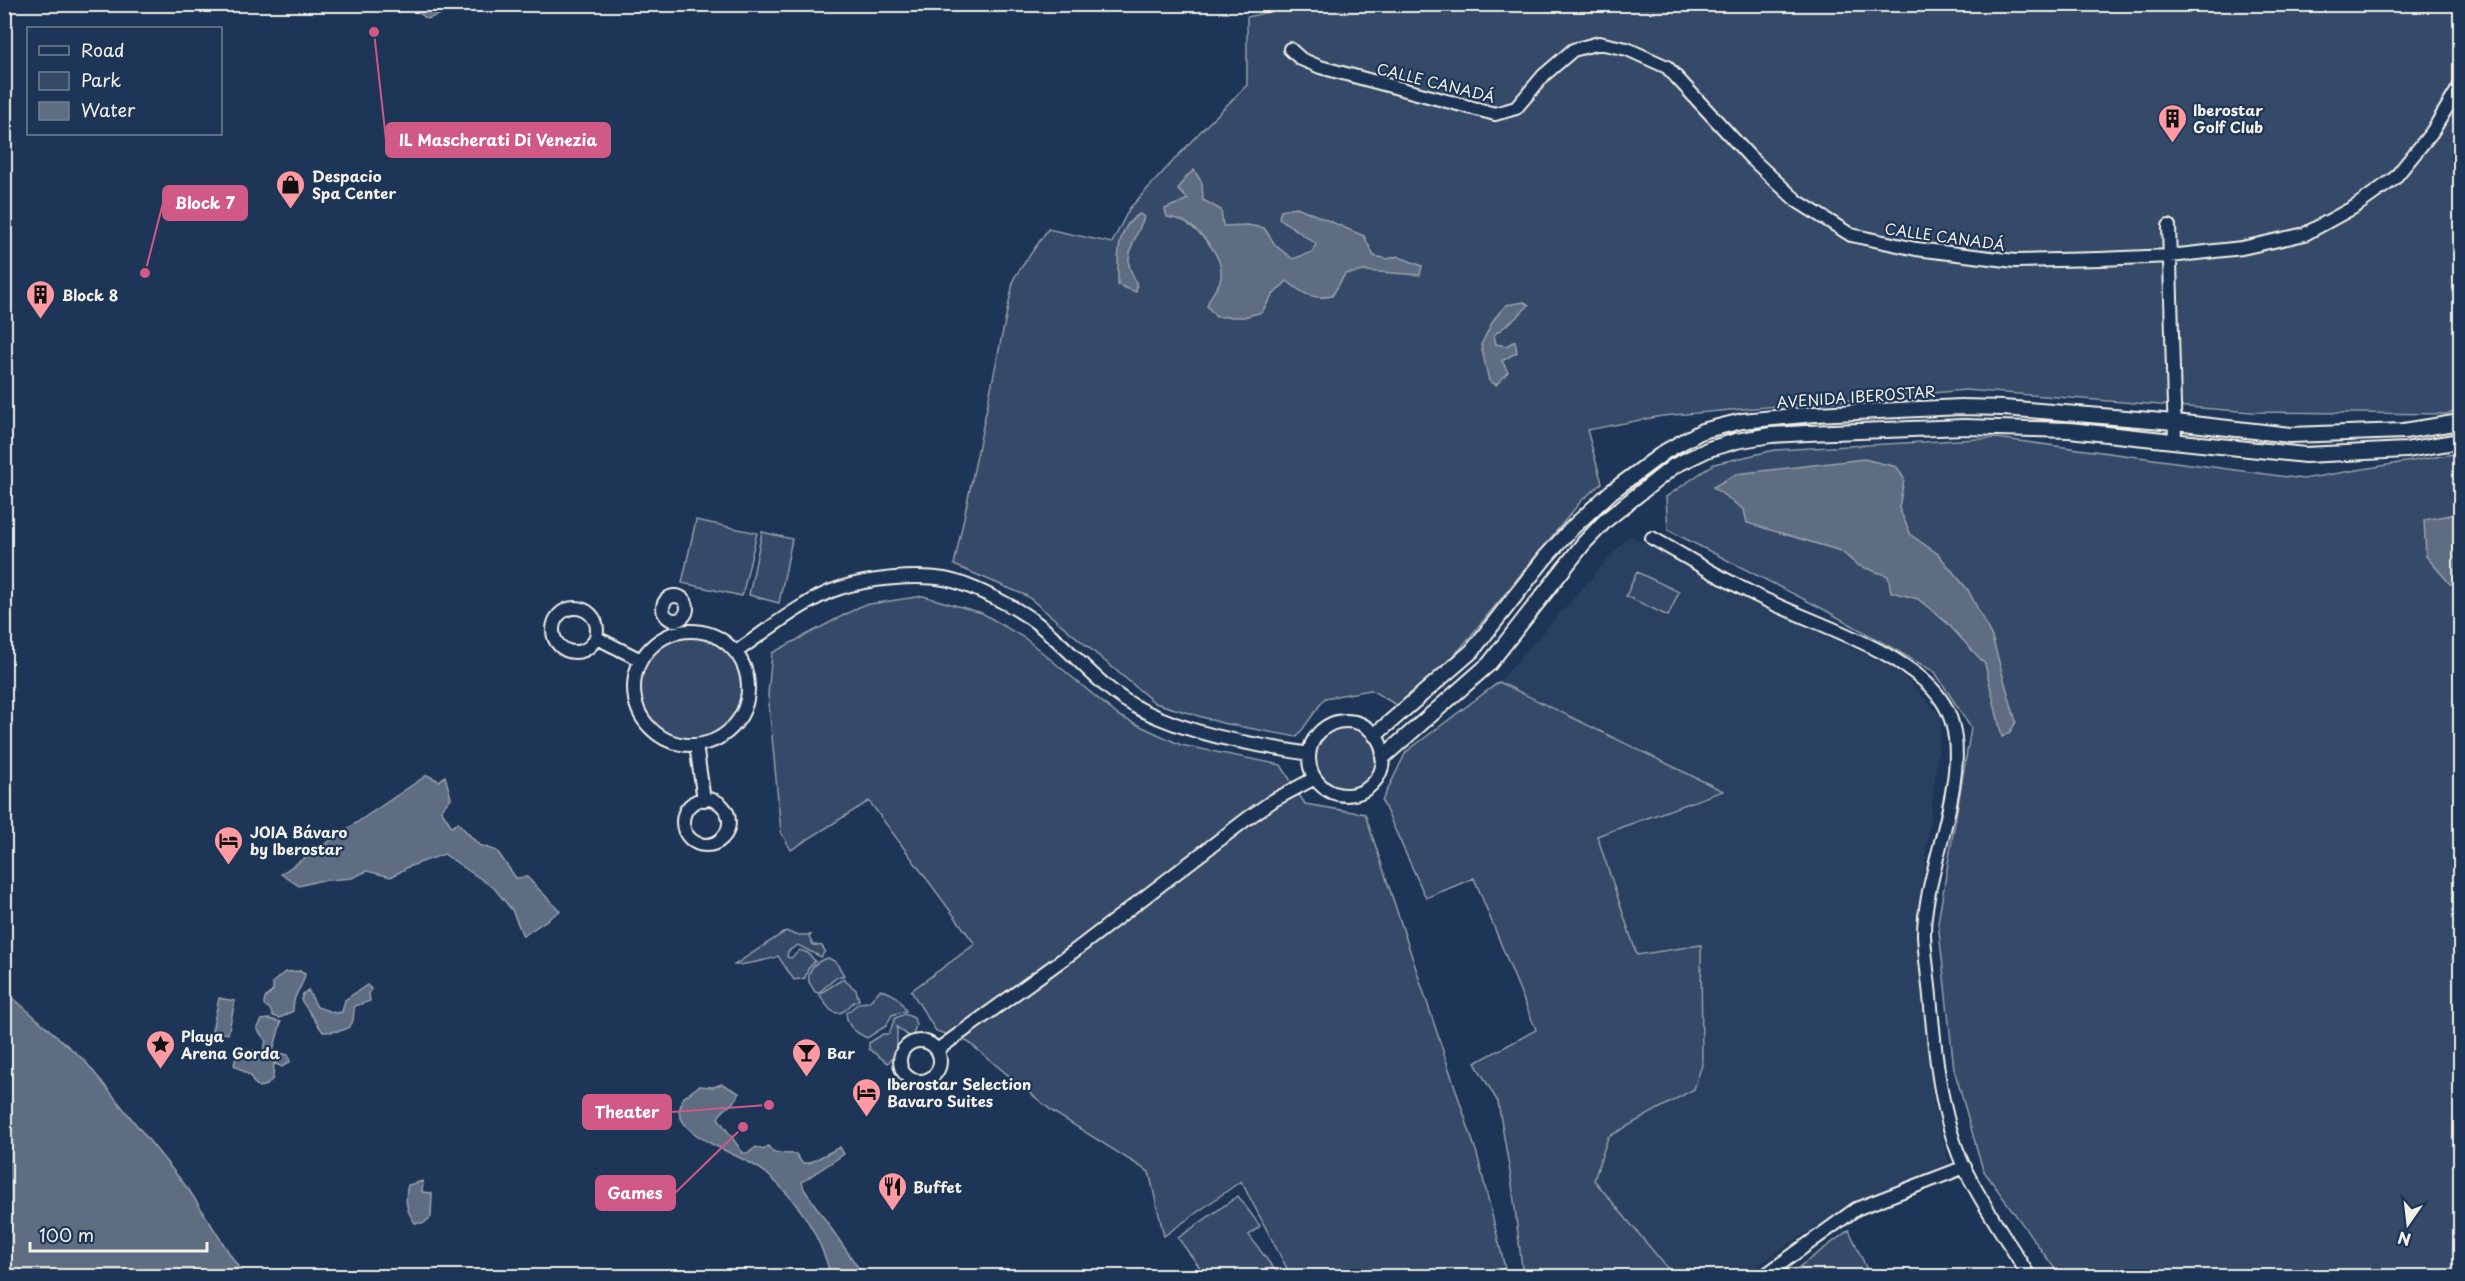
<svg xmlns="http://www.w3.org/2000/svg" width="2465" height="1281" font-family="'Playpen Sans',sans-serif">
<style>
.built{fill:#2a4060}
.green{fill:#354a67;stroke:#949ea8;stroke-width:1.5}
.water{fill:#5e6d82;stroke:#9aa2ab;stroke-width:1.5}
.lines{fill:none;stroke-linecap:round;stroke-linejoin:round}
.minor-casing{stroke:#f4f1e8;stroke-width:16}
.tertiary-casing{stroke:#f4f1e8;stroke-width:18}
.minor{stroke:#1d3557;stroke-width:12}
.tertiary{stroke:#1d3557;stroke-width:14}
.labels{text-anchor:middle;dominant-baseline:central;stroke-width:4.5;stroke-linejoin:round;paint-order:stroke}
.street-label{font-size:15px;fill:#f4f1e8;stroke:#1d3557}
.poi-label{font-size:15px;font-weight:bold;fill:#f4f1e8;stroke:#1d3557;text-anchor:start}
.leader{fill:none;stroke:#d15985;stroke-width:2}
.callout-dot{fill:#d15985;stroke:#1d3557;stroke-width:2}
.callout{fill:#d15985;stroke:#d15985;stroke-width:2}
.callout-label{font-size:16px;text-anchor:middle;font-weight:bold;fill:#fff}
</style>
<rect width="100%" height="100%" fill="#1d3557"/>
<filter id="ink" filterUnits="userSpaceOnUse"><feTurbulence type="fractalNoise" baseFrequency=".0167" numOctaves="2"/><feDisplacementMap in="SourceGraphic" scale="12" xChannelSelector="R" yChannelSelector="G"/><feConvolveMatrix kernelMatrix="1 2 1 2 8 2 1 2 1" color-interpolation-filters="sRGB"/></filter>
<g filter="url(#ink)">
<!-- built -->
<path class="built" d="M1629 536 1899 671 1942 717 1916 942 1934 1104 1949 1163 1802 1235 1743 1276H1674L1594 1180 1608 1137 1694 1088 1701 945 1637 955 1597 836 1723 791 1499 682Z"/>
<!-- green -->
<path class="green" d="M1300 4 2460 5V409L2447 414 2252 412 1966 390 1662 416 1587 430 1602 483 1581 501 1460 649 1400 707 1371 690 1325 698 1297 737 1222 723 1155 703 1027 596 954 565 1014 278 1048 229 1112 243 1129 209 1199 133 1247 85V17Z
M1996 438 2303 479 2460 453V1276H2060L1983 1170 1954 1069 1938 922 1971 728 1935 672 1823 609 1668 530 1666 497 1714 464 1775 450Z
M696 520 757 533 742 596 682 583Z
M762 532 792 539 779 603 749 595Z
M1637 572 1679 592 1668 616 1626 596Z
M923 596 982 613 1026 639 1119 716 1181 745 1281 765 1305 804 1365 814 1477 1154 1507 1276H1291L1241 1181 1164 1236 1149 1172 1053 1112 968 1042 936 1031 911 991 975 944 869 801 791 850 781 832 768 694 772 653 863 605Z
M634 688a57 57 0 1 1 114 0a57 57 0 1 1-114 0Z
M1499 682 1723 791 1597 836 1637 955 1701 945 1702 1065 1694 1089 1608 1137 1594 1180 1674 1276H1523L1512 1184 1498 1102 1475 1063 1536 1030 1474 878 1426 898 1382 801 1406 752Z
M1309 758a37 37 0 1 1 74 0a37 37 0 1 1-74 0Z
M786 931 795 935H811L809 937 813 945 822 946 825 951 821 957 798 945 788 951 787 957 791 958 800 950 808 953 815 961 808 969 805 978 794 980 778 956C774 959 739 966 734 965Z
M828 958 836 962 844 975 836 978 818 993 815 992 809 982C807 969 816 961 828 958Z
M843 979 856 990 859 1000C851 1002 850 1007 844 1011 831 1019 825 1001 819 994Z
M880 990C894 993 900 998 906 1011L892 1015 886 1026 867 1038C855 1032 847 1027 846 1013L859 1003 869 1002Z
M905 1014 914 1018 916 1025 913 1035 908 1036 897 1027V1052L888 1063 869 1049V1043L883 1034H889L895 1018Z
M1238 1196 1260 1226 1249 1235 1279 1276H1206L1178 1238Z
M1849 1230 1870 1276H1787Z"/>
<!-- water -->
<path class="water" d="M414 5H447L442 14 427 19 418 12Z
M1194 170 1202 183 1203 200 1221 210 1223 226 1247 225 1264 228 1276 246 1293 259 1312 252 1316 244 1279 218 1281 210 1297 207 1364 236 1374 256 1388 259 1397 256 1422 266 1420 275 1365 271 1345 274 1332 296C1312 300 1303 294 1287 281L1271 297 1262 312 1244 317H1216L1207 306C1210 294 1217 290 1220 281 1227 259 1202 233 1185 222 1180 219 1173 218 1167 217L1165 209 1188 199 1178 190 1185 178Z
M1140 214 1144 217C1139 231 1128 249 1129 264 1130 275 1139 280 1136 292L1118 285C1118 260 1115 227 1140 214Z
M1524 302 1529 305 1517 317 1494 335 1496 344 1506 346 1515 341 1517 352 1502 361 1508 372 1496 385 1489 381 1481 345 1494 319 1506 305Z
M1864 459 1897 467 1904 479 1899 508 1911 535 1938 554 1968 590 1992 637 2016 722 2010 732 2002 737 1985 664 1947 623 1918 599 1891 592 1888 576 1857 565 1841 551 1747 523 1744 510 1713 487 1736 474Z
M2460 513V587L2450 584 2426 556 2424 520Z
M427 775 439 781 445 776 451 798 441 810 452 827 458 823 479 845 497 851 516 878 527 877 560 911 523 936 512 910 494 888 444 854 408 867 391 877 367 871 352 878 318 881 299 886 281 874Z
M300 971 305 974C303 989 293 991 293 1011L280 1018 273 1016 270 1009 264 1005C264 995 269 996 273 990V982L285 972Z
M367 985 371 989 369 994 370 1001 355 1006C353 1011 354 1015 353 1020 351 1033 333 1031 323 1032L301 1000 303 994 308 990 317 1007 335 1013 342 1012 345 1000Z
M4 990 85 1061 189 1190 244 1276H5Z
M219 998 235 1001 228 1034 212 1031Z
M269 1019 281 1022 273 1051 288 1055 290 1062 282 1067 274 1063 273 1078 267 1085 259 1087 253 1082 251 1076 234 1065 237 1053 242 1050 263 1051 266 1041 257 1029 262 1020Z
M722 1084 739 1093C736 1105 723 1107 718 1118L743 1153H748L756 1147 763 1150 768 1146 774 1153 796 1154 802 1163H809L840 1147 844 1154 802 1182 804 1189 864 1276H831C819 1233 800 1203 766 1173 743 1154 682 1140 679 1111L683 1098 699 1086 713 1087Z
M423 1181 422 1192 432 1193 431 1217 424 1223H415C406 1211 404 1199 408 1185Z"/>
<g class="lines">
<defs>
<path id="minor" d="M1290 49 1301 59 1320 67 1495 114 1516 108 1544 75 1573 50 1599 43 1627 49 1667 67 1750 157 1797 201 1851 235 1916 249 2015 261 2100 259 2170 256 2242 248 2305 234 2356 206 2394 179 2432 132 2460 86
M2169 226 2175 441
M1652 538C1690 559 1728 583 1768 601 1818 625 1911 653 1942 701 1982 760 1923 867 1924 935 1925 956 1928 976 1930 996 1935 1053 1940 1114 1964 1167 1981 1203 2008 1241 2029 1276
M663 608a12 12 0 1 1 24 0a12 12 0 1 1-24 0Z
M553 630a22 22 0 1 1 44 0a22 22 0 1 1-44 0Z
M634 688a57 57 0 1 1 114 0a57 57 0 1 1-114 0Z
M597 638 641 660
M736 652C766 631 807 598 840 588 868 579 915 574 944 579 968 583 1014 606 1034 621 1072 649 1099 689 1142 710 1194 736 1252 744 1309 754
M1309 758a37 37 0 1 1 74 0a37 37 0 1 1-74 0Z
M696 745 704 800
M683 822a23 23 0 1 1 46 0a23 23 0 1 1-46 0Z
M900 1061a20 20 0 1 1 40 0a20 20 0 1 1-40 0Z
M937 1050 1073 952 1248 818 1274 800 1315 778
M1764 1276 1856 1209 1965 1167"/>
<path id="tertiary" d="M1375 735 1472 651 1545 558 1571 529 1611 492 1666 451 1702 431 1742 421 1815 414 1961 407 2003 408 2175 422 2290 435 2404 431 2460 422
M1383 757 1489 664 1584 543 1606 520 1674 466 1709 449 1736 441 1771 435 1807 433 1964 427 2069 430 2305 455 2406 450 2460 441"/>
</defs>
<!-- minor casing -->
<use href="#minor" class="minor-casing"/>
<!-- tertiary casing -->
<use href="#tertiary" class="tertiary-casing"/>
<!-- minor -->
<use href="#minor" class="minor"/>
<!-- tertiary -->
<use href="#tertiary" class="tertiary"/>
</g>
</g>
<!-- icons -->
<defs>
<symbol id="building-pin" viewBox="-11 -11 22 30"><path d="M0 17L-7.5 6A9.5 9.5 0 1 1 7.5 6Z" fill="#ff9aa2" stroke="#1d3557"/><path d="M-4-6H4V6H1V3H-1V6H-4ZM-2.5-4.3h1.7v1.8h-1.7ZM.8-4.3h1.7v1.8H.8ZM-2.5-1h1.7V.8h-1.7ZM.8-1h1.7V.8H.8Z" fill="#111"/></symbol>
<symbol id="shop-pin" viewBox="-11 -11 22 30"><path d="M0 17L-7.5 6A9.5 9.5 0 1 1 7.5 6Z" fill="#ff9aa2" stroke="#1d3557"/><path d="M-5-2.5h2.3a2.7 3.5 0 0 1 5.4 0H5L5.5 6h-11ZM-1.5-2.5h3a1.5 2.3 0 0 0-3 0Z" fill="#111"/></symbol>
<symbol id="hotel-pin" viewBox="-11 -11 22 30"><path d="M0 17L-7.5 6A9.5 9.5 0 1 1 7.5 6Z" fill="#ff9aa2" stroke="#1d3557"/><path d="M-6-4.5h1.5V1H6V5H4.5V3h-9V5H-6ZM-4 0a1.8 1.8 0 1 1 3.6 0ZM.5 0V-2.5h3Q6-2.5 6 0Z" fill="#111"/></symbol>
<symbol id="sight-pin" viewBox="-11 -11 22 30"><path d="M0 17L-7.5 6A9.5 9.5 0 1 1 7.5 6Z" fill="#ff9aa2" stroke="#1d3557"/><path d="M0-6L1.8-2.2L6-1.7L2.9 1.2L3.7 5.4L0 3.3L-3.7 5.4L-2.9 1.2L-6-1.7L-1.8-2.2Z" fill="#111"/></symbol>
<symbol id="bar-pin" viewBox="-11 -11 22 30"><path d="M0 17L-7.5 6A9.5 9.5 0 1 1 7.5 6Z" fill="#ff9aa2" stroke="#1d3557"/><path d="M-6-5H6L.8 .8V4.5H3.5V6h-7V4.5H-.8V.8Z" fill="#111"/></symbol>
<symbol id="restaurant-pin" viewBox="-11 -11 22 30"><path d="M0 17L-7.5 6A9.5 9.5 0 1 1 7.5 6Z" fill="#ff9aa2" stroke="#1d3557"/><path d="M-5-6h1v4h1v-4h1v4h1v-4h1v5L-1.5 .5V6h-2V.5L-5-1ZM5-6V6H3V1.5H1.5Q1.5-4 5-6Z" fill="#111"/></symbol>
</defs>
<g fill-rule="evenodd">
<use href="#building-pin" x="2156" y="102" width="33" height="45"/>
<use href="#shop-pin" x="274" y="168" width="33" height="45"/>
<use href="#building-pin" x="24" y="278" width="33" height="45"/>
<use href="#hotel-pin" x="212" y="824" width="33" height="45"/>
<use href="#sight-pin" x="144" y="1028" width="33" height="45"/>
<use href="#bar-pin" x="790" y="1036" width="33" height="45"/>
<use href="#hotel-pin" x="850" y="1076" width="33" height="45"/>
<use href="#restaurant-pin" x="876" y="1170" width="33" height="45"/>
</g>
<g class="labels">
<!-- street labels -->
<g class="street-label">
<text transform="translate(1436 82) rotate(14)">CALLE CANADÁ</text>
<text transform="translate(1945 236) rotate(8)">CALLE CANADÁ</text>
<text transform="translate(1856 396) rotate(-4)">AVENIDA IBEROSTAR</text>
</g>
<!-- poi labels -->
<g class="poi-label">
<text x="2193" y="109">Iberostar<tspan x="2193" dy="17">Golf Club</tspan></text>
<text x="312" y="175">Despacio<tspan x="312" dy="17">Spa Center</tspan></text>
<text x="62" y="294">Block 8</text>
<text x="250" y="831">JOIA Bávaro<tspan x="250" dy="17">by Iberostar</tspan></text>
<text x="181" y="1035">Playa<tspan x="181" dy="17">Arena Gorda</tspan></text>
<text x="827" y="1052">Bar</text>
<text x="887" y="1083">Iberostar Selection<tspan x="887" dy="17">Bavaro Suites</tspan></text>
<text x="913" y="1186">Buffet</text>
</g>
</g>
<!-- callouts -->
<path class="leader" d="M374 32L386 140M145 273L163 203M769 1105L671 1112M743 1127L675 1193"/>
<g class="callout-dot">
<circle cx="374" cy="32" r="6"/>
<circle cx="145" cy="273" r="6"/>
<circle cx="769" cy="1105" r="6"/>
<circle cx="743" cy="1127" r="6"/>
</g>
<g class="callout">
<rect x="386" y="123" width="224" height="34" rx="6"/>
<rect x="163" y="186" width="84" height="34" rx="6"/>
<rect x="583" y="1095" width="88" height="34" rx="6"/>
<rect x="596" y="1176" width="79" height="34" rx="6"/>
</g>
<g class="callout-label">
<text x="498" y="146">IL Mascherati Di Venezia</text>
<text x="205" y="209">Block 7</text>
<text x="627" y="1118">Theater</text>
<text x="635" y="1199">Games</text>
</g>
<!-- margin -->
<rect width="2465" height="1281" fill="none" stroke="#1d3557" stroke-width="24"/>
<rect x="12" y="12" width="2441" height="1257" fill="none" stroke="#f4f1e8" stroke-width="2" filter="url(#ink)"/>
<!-- legend -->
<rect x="27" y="27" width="195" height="108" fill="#1d3557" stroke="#738091" stroke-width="1.5"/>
<rect x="39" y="46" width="30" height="9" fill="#1d3557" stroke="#738091" stroke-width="1.5"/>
<text x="81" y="57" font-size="18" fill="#f4f1e8">Road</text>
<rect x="39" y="72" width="30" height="18" fill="#354a67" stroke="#738091" stroke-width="1.5"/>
<text x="81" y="87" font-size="18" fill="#f4f1e8">Park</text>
<rect x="39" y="102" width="30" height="18" fill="#5e6d82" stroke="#738091" stroke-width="1.5"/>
<text x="81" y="117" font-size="18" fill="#f4f1e8">Water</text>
<!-- north arrow -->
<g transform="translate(2408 1224) rotate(194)" stroke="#1d3557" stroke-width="4.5" paint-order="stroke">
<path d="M0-4.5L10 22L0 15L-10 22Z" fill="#f4f1e8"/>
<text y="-9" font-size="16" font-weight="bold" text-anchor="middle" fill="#f4f1e8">N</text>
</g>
<!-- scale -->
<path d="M30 1242v9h177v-9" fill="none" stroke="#f4f1e8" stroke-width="3"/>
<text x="39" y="1242" font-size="18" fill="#f4f1e8" stroke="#1d3557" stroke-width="4.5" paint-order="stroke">100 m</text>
</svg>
